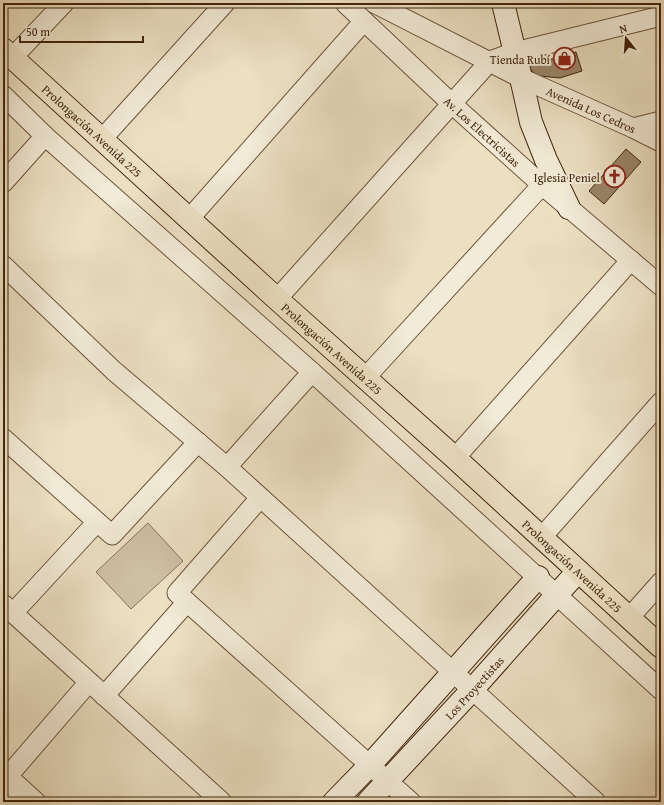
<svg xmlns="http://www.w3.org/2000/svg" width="664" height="805" font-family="'Gentium Book Plus',serif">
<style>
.green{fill:#cec0a3;stroke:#887257}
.building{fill:#9a866a;stroke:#43250b}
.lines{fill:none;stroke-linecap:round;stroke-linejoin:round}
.street-casing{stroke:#6d5439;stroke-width:21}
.secondary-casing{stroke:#43250b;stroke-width:24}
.primary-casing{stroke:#43250b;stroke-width:24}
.street{stroke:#f2ebd7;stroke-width:19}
.secondary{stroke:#f2ebd7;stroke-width:22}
.primary{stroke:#ebe0c2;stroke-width:22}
.labels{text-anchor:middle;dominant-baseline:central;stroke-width:4;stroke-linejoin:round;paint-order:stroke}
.poi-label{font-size:12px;fill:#43250b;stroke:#f2ebd7;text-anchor:end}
.street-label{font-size:12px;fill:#43250b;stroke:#f2ebd7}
</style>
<rect width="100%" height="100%" fill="#ebe0c2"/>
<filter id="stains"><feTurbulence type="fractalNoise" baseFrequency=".005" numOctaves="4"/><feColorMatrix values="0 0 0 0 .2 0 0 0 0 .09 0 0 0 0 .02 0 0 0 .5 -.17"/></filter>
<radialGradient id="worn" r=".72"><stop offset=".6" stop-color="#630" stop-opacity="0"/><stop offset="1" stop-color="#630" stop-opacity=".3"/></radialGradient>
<!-- green -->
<path class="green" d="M148 523 183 561 131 609 96 572Z"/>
<!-- building -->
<path class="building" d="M576 52 582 71 560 78 540 76 534 73 528 66Z
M626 149 641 162 604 204 589 191Z"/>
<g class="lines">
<defs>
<g id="street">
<path id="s1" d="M345 3 452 104 542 185 661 286"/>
<path id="s2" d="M374 3 521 78 633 128 661 142"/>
<path d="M12 58 64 3"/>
<path d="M3 95 45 136 312 372 661 690"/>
<path d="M633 128 661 121"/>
<path d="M102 139 225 3"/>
<path d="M3 183 45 136"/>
<path d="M189 219 364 21"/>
<path d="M3 265 114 371 227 467 596 802"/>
<path d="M277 299 490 61 515 52 661 16"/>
<path d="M365 378 542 185"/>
<path d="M3 438 112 535 198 442"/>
<path d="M455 458 631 260"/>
<path d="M227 467 312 372"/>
<path d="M260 498 177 593 411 802"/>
<path d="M541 538 661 402"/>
<path d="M3 604 222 802"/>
<path d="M13 613 97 522"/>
<path d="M629 618 661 582"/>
<path d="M104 696 187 602"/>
<path d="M3 772 36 802"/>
<path d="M8 776 89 682"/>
<path d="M6 802 19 787"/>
</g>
<g id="secondary">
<path d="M503 3 521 78 531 122 546 160 569 208"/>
<path d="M334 802 370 765 538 577"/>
<path id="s3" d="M368 802 472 690 578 571"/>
</g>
<g id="primary">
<path id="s4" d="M3 49 277 299 455 458 661 647"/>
</g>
</defs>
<!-- street casing -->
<use href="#street" class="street-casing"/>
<!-- secondary casing -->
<use href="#secondary" class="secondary-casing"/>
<!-- primary casing -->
<use href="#primary" class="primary-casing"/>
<!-- street -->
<use href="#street" class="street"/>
<!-- secondary -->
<use href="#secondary" class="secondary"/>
<!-- primary -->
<use href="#primary" class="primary"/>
</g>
<!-- icons -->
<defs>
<symbol id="shop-ring" viewBox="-11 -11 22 22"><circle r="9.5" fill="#f2ebd7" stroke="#8f2418" stroke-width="1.5"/><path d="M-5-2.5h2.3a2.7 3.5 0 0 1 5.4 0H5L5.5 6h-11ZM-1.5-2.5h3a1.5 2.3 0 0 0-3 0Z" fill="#8f2418"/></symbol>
<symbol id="church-ring" viewBox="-11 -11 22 22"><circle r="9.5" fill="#f2ebd7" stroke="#8f2418" stroke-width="1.5"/><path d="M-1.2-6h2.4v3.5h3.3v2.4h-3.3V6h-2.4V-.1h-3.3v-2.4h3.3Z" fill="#8f2418"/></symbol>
</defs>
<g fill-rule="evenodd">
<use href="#shop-ring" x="552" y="46" width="25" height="25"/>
<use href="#church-ring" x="602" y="164" width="25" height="25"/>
</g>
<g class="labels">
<!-- poi labels -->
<g class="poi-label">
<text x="550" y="59">Tienda Rubí</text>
<text x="600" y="177">Iglesia Peniel</text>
</g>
<!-- street labels -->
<g class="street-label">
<text stroke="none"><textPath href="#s2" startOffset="242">Avenida Los Cedros</textPath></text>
<text stroke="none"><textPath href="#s4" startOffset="121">Prolongación Avenida 225</textPath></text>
<text stroke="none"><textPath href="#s1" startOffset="188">Av. Los Electricistas</textPath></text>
<text stroke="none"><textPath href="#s4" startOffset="445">Prolongación Avenida 225</textPath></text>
<text stroke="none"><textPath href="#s4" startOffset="769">Prolongación Avenida 225</textPath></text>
<text stroke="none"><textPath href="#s3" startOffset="156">Los Proyectistas</textPath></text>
</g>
</g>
<!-- margin -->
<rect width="664" height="805" fill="none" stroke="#ebe0c2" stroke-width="16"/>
<rect x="4" y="4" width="656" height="797" fill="none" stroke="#43250b" stroke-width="2"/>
<rect x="8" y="8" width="648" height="789" fill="none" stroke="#43250b"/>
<!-- north arrow -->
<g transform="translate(626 38) rotate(343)" stroke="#f2ebd7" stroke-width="3" paint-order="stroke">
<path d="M0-3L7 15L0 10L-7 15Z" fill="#43250b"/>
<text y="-6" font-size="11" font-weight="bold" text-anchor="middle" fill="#43250b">N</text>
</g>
<!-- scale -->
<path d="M20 36v6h123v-6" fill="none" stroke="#43250b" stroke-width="2"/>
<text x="26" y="36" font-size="12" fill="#43250b" stroke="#f2ebd7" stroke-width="3" paint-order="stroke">50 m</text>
<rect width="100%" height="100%" filter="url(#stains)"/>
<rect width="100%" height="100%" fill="url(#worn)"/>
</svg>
